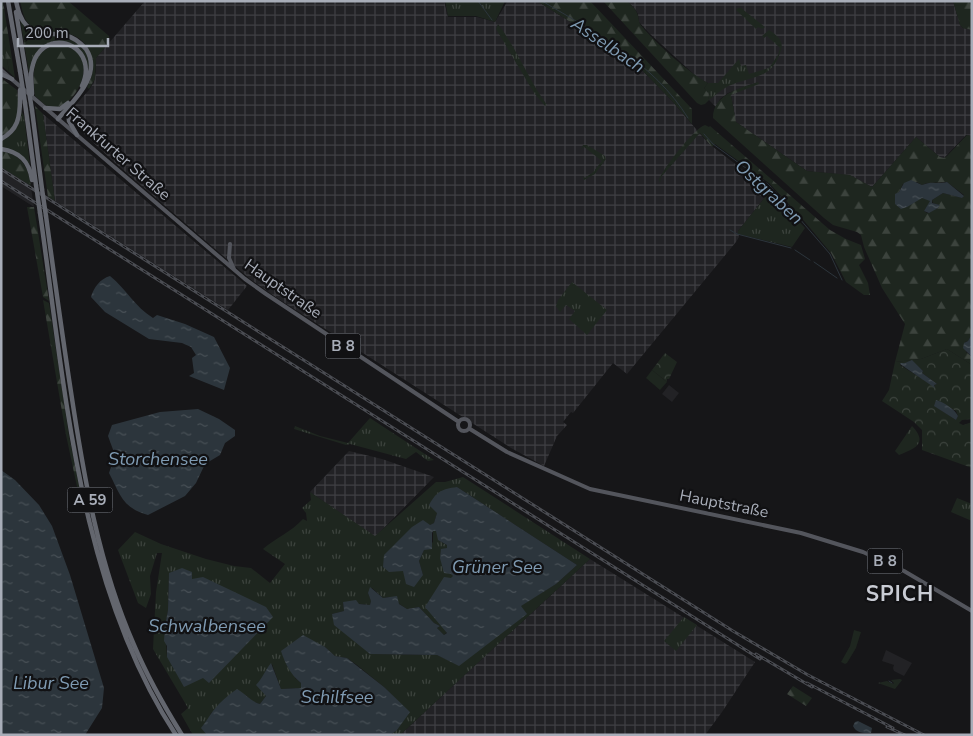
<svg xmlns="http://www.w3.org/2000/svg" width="973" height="736" font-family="'Nunito Sans',sans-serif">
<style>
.built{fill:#222225}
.industrial{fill:url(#industrial-grid)}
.grass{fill:url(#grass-tufts);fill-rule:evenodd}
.forest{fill:url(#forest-firs);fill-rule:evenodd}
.park{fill:url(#park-crowns);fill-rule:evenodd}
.garden{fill:#1e261f}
.water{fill:url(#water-ripples)}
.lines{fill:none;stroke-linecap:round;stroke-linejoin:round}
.stream{stroke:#2c353c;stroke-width:1}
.primary{stroke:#53555c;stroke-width:4}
.motorway{stroke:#63666e;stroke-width:4.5}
.rail-casing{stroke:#4a4c52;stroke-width:3}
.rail{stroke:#111113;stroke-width:1;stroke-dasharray:4;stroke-linecap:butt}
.motorway-bridge{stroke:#63666e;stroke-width:4.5}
.labels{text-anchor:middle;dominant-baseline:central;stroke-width:4.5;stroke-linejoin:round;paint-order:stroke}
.shield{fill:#111113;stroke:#7b7e86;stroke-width:1}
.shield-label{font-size:15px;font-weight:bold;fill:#a8adb8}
.street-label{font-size:16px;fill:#a8adb8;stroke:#111113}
.water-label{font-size:18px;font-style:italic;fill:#7f9bb3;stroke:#111113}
.district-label{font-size:21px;font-weight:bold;letter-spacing:1px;fill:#c9ccd4;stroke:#111113}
</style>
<defs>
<pattern id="industrial-grid" width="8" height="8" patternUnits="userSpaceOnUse" patternTransform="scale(1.25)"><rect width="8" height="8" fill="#222225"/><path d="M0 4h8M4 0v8" fill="none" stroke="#3f3f43"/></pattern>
<pattern id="grass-tufts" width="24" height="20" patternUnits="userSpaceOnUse" patternTransform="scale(1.25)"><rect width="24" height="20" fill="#1e261f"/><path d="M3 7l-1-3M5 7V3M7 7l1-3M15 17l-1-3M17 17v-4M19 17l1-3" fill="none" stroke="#3c433d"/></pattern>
<pattern id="forest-firs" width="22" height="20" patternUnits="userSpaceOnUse" patternTransform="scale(1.25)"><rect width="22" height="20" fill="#1e261f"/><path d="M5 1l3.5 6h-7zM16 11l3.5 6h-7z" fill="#3c433d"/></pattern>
<pattern id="park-crowns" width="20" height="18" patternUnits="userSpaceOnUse" patternTransform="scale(1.25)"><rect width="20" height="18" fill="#1e261f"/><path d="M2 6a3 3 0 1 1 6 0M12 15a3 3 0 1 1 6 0" fill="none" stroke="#3c433d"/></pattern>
<pattern id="water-ripples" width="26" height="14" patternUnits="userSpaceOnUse" patternTransform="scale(1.25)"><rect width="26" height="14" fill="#2c353c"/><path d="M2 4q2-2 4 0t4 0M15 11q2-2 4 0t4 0" fill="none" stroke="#485056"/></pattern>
</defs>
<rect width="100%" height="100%" fill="#161618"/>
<!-- built -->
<path class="built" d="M1 168 31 187 34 207 1 186Z
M669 385 679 393 672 402 662 394Z
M886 650 912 663 904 676 894 671 893 668 894 665 882 661Z"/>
<!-- industrial -->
<path class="industrial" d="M145 1H444L448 17H477L495 22 507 2 537 1 634 62 672 101 708 143 770 191 738 231 739 237 736 242 627 374 613 363 573 413 571 412 563 422 567 425 557 436 544 466 511 448 277 298 250 279 114 162 79 129 72 120 71 114 72 109 89 90 94 82 96 72V58Z
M627 1H953L960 25 963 28 972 30V136L966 135 944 158 940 157 916 137 872 187 849 175 807 171 736 122 731 95 758 82 728 93 720 99 716 107 709 100 708 83 698 78 649 33 639 22 638 14 635 9Z
M43 114 247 286 228 310 55 201Z
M349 451 382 459 434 477 375 537 310 492Z
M590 559 755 662 722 712 705 735H400Z"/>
<!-- grass -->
<path class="grass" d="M445 1H505L495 22 476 16H448Z
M738 8H741L765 27 762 29 758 27 756 29 736 10Z
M20 18C23 21 27 27 31 30 35 32 42 32 47 33 70 37 91 42 89 71 85 44 72 45 49 44L29 73Z
M498 24C517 49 528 79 547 105L545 106 534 93 496 29Z
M769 30C778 36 784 41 781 50 772 79 756 75 731 85 723 88 716 95 709 100L708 93 704 88 708 83H718L739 59 741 66 746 65 749 74 769 68 778 55 780 48 767 36 764 38 762 36Z
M3 31 9 72 1 65V32Z
M22 112 24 116 30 165 20 154 1 148V141C14 135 19 126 22 112Z
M583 145H587L605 156 606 159 595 174 584 180 583 176 585 178 593 172 602 161 584 147 581 149Z
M770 191 805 228 792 247 738 234V231Z
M572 282 607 310 587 335 569 319 575 311 566 305 560 312 556 306 558 300Z
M370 418 434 460 428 461 416 452 406 459 350 444 346 445 294 429 295 426 320 436 348 443Z
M912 426C929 444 914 449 899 455L895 451Z
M463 477 590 559 400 735H390L397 730 409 712 384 687 357 665 347 658 335 656 325 647 295 678 301 683V688L281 689 272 664C260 676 263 681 266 696L260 704 251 701 246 695 211 713 208 720 202 728 207 735H193L181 714 188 708 153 649 156 592 162 553H157L150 576 151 594 146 608 138 603 118 550 135 532 161 544 206 559 234 566 251 568 270 583 285 564 263 549C276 538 291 532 303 519L307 521 306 513 302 508 311 500 310 492 375 536 436 482H445ZM457 487 577 565 556 584 520 606 526 613 459 665 437 655 370 654 332 614 344 611 343 602 370 605 371 601 368 593 372 588 383 598 389 597 407 609 419 607 434 623 440 626 437 628 444 635 447 632 453 576C445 565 440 564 441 550L447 548V545L441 542 437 531H433V542L424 550 419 561 423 575 403 571 430 525 434 523 437 513ZM169 573 192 580 198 579 167 657 165 626 168 610Z
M957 498 972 504V521L951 512Z
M684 617 697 625 676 651 664 641Z
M900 679 902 680 895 689 878 683 887 681 893 684 894 683 891 680Z"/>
<!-- forest -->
<path class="forest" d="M1 1H3L15 78 9 72 1 21Z
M20 1H68L109 36V43L96 58 95 79 89 89 87 87C93 76 95 66 90 54 78 20 43 41 28 23 23 17 22 8 20 1Z
M537 1H590L692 109V124L672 101 634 62Z
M603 1H627C631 5 635 8 637 13 639 17 638 20 640 24 652 40 690 74 708 83L704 88 708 93 709 100 705 104 701 105 697 103Z
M953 1H972V30L963 28 960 25Z
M59 45C108 48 74 118 47 106 43 104 39 99 35 96 32 75 32 48 59 45Z
M1 78 17 90 18 98V116L11 130 1 137Z
M758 82 759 84 731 95 736 122 807 171 850 175 872 187 916 137 940 157 944 158 947 156 967 135 972 136V334L968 341 965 342 966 352 972 357V365L947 349 921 359 895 362 905 324 882 288 864 247 861 235 857 232 833 225 824 218 713 118C713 94 740 88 758 82ZM917 182 922 185 927 183 947 182 964 195 962 198 943 193 932 200 933 203 939 205 938 208 927 213 924 211 930 202 929 199 922 198 895 200V195L899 192 903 184Z
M35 106 43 114 55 201 48 197Z
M705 125 709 127 710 126 830 230 846 239 861 245 865 259 859 265 868 283 870 295H864L846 282 831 253 800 216 769 183 715 144 712 147 700 133 661 177 660 183 659 179C664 168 694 128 705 125Z
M1 151C22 155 28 166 31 186L1 167Z
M27 207H34L49 301 43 297Z
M43 300 49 303 69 436 81 496H79L66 435Z
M793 686 812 698 806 706 787 694Z"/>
<!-- park -->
<path class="park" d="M947 349 972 365V419L962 420 959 423 963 425 972 422V468L922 450V430L914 422 882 401 889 390 895 362 921 359ZM912 361 923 371 922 373 937 384 934 385 935 387 900 365 901 363H905ZM939 401 956 411 958 416 956 420 936 407 935 406Z
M665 353 677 362 669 379H667V382L652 370Z"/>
<!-- garden -->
<path class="garden" d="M652 370 667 382 660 390 646 378Z
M854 630 861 632 856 648 847 663 845 664 841 662 850 646Z"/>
<!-- water -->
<path class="water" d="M911 180 922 185C934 180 936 185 947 182L964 196 962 198 943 193 932 200V203L940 205 938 208 929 213 924 211 930 201 922 198 907 207 901 209 895 204V194L899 192 904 183Z
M110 276C126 289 135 307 153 318L157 315 185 324 214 337 230 368 224 390 189 376 194 373 192 358 196 355 191 347 182 343 149 339 105 312 91 297C94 287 100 279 110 276Z
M972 334V357L963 348 964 343 968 341Z
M912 360 923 371 922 373 937 384 934 385 935 388 900 364 901 363H905Z
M936 400C943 402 955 409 958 416L956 420 934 406Z
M198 409 219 419 235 430V436L225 443 220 455 205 464 196 483 185 496 148 515C122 508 120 494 109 473L115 455 108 436 112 425 160 412Z
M1 470 15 480 39 505 52 526 70 575 104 688 102 708 85 735H1Z
M457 487 577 565 556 584 521 606 527 614 459 666 437 655 370 654 334 625 332 614 344 611 343 602 356 600 359 604 370 605 371 601 368 593 370 587 383 598 397 596 399 604 407 609 419 607 434 623 440 626 437 628 444 635 447 633 425 607 444 577 451 578 453 576 451 574 444 573 440 558 441 549 447 548V545L438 540 436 531H433L432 533V549L424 550 419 561 423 575 414 587 406 584 403 571 389 572 383 567 384 555 412 527 423 520 430 525 434 523 437 513 429 505C437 491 442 489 457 487Z
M182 568 192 572V579L203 577 266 607 273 617 209 683 203 678 184 687 167 657V646L164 641 165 626 168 610 169 573Z
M303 635 325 647 335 656 347 658 384 687 410 712 397 730 390 735H207L201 728C206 722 209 716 213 711 220 702 228 695 237 689 246 694 250 701 260 704L266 696 256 685C263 678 265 670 271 663L281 689 301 688V683C290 674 285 663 281 651Z
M858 721 872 728 871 733C863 733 856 733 853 726L855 722Z"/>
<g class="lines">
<!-- stream -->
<path class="stream" d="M478 1 492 20
M542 1C596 33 654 63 688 118
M704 134 713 144 769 185 786 203 830 254 842 280
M730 230 737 234 791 248
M795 250 810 260
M814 262 837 278
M889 681 892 683"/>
<!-- primary -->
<path class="primary" d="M1 70 245 279 266 294 459 422
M230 244 229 258 234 269
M458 425a6 6 0 1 1 12 0a6 6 0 1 1-12 0Z
M470 429 507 452 590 489 801 533 863 552 904 571 972 611"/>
<!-- motorway -->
<path class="motorway" d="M8 1 20 71
M16 1C18 10 20 19 27 26 37 35 51 33 64 35 73 37 80 42 86 49 103 75 73 101 58 119
M16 12 26 73
M1 74 12 79
M31 74C32 67 33 61 37 55 55 28 99 49 82 86
M25 103 36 185
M45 108 60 109 68 103
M68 108 69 121 77 135
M32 110 42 189
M1 139C18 130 20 117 20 99
M1 149C20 152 29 161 32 180
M40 213C65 386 78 585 176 735
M46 216C54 275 62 334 71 392 84 478 99 566 134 645 147 676 164 706 182 735"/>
<defs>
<path id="rail" d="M1 169 733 631 808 675 924 735
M1 181 760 659
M756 654 812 687
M807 683 893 728
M887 727 905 735"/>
</defs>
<!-- rail casing -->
<use href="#rail" class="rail-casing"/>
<!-- rail -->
<use href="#rail" class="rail"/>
<!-- motorway-bridge -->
<path class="motorway-bridge" d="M20 71 25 103
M26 73 32 110
M31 74 32 94
M20 90V99
M36 185 40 213
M42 189 46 216"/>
</g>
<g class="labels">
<!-- shield labels -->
<g class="shield">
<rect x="325.5" y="333.5" width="35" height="25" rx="4"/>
<rect x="67.5" y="487.5" width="45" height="25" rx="4"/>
<rect x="867.5" y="548.5" width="35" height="25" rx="4"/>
</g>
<g class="shield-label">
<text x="343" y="346">B 8</text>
<text x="90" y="500">A 59</text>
<text x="885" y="561">B 8</text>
</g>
<!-- street labels -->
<g class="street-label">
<text transform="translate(118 154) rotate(41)">Frankfurter Straße</text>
<text transform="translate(283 289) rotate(35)">Hauptstraße</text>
<text transform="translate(724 504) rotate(11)">Hauptstraße</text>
</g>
<!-- water labels -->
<g class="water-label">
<text transform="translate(608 45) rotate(34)">Asselbach</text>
<text transform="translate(769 192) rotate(43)">Ostgraben</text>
<text x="158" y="459">Storchensee</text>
<text x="497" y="567">Grüner See</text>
<text x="207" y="626">Schwalbensee</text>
<text x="51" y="683">Libur See</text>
<text x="337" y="697">Schilfsee</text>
</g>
<!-- district labels -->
<g class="district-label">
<text x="900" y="594">SPICH</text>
</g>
</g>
<!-- border -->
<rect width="973" height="736" fill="none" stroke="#a8adb8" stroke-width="5"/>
<!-- scale -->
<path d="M18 38v8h90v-8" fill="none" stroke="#a8adb8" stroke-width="2.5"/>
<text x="25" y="38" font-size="15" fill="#a8adb8" stroke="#111113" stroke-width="4" paint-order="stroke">200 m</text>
</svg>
